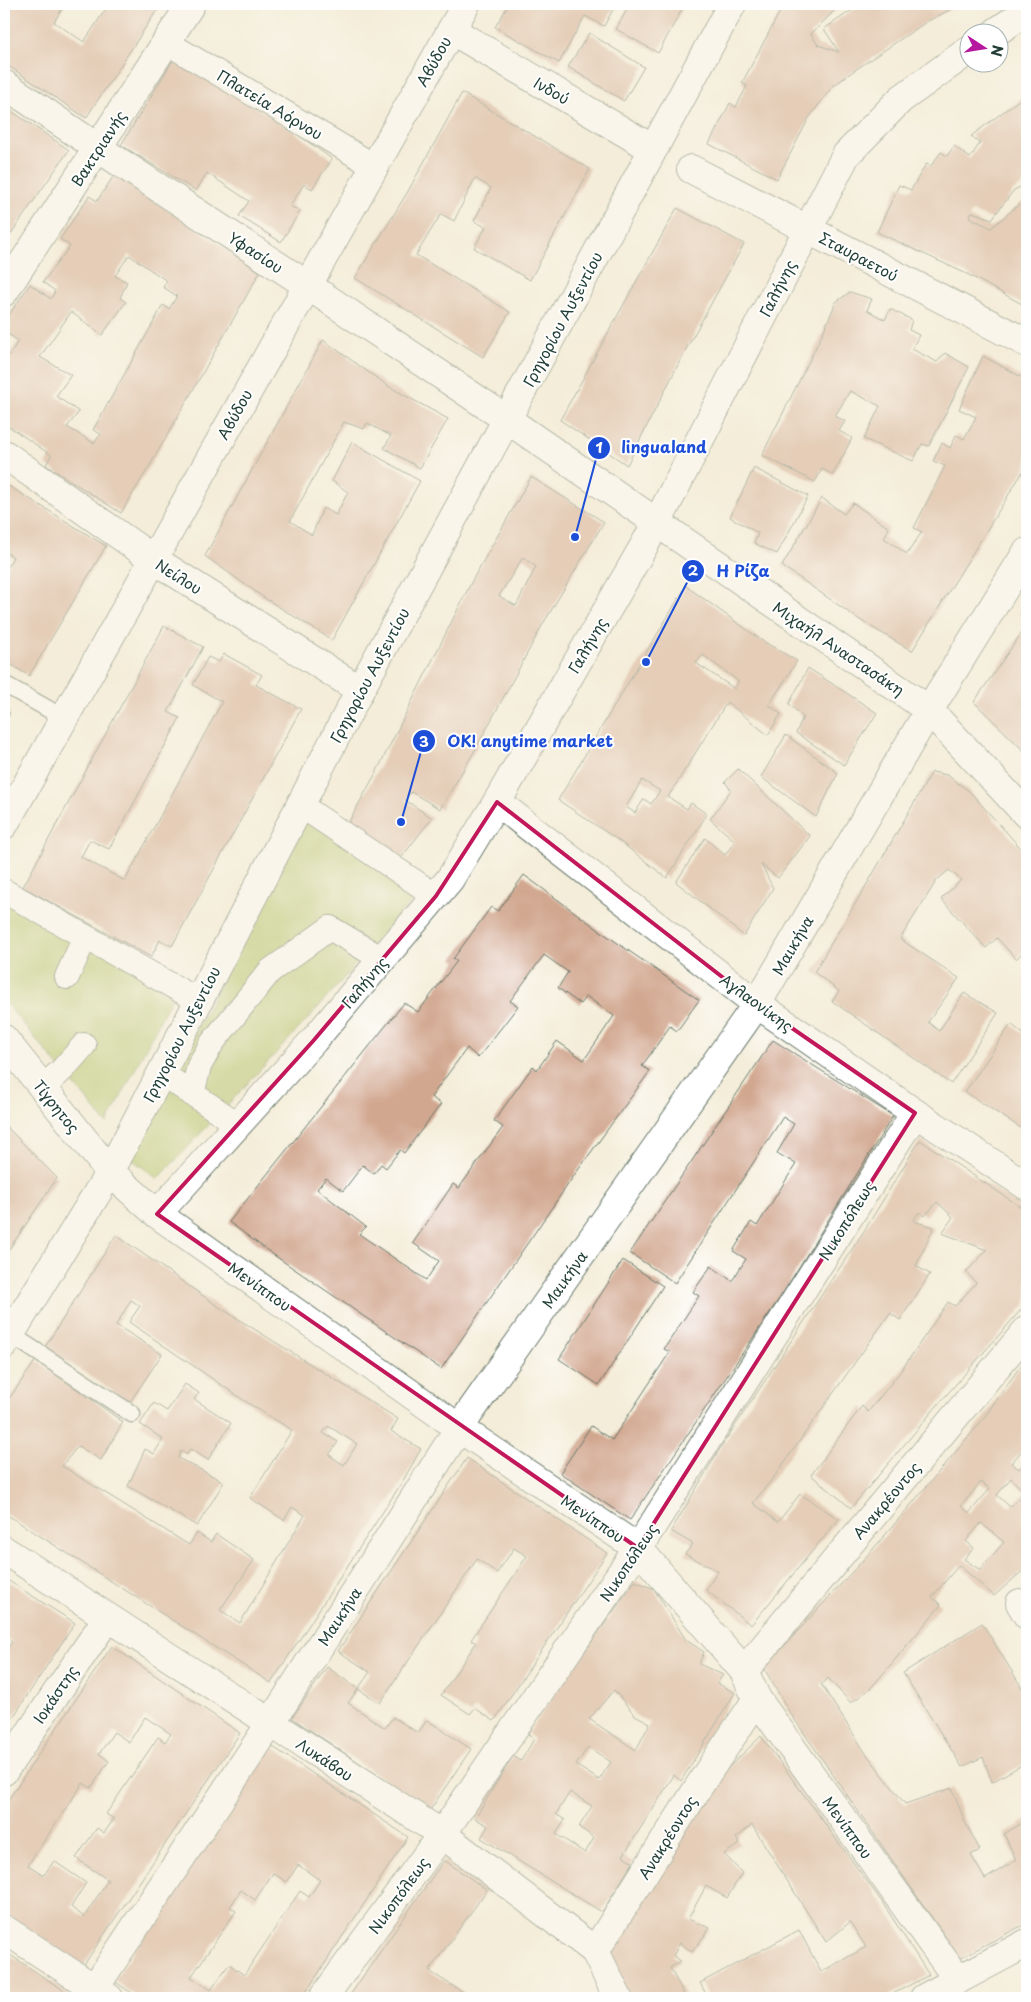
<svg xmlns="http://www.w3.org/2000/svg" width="1031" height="2002" font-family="'Playpen Sans',sans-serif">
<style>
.green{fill:#b1c467;stroke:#68804e}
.building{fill:#d2a790;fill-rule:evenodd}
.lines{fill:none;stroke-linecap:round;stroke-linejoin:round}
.service-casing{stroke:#6a7b6e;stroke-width:19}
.pedestrian-casing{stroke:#6a7b6e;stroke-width:26}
.minor-casing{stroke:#6a7b6e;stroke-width:30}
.tertiary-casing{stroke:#6a7b6e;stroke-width:30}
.service{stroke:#fff;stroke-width:16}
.pedestrian{stroke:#fff;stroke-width:24}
.minor{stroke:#fff;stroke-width:28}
.tertiary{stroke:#fff;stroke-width:28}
.marked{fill:none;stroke:#c2185b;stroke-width:4;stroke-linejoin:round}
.labels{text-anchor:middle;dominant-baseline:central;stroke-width:4;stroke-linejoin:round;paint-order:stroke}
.street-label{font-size:15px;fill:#1f3d34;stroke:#fff}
.leader{fill:none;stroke:#1d4ed8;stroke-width:2}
.callout-dot{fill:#1d4ed8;stroke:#fff;stroke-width:2}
.mark-label{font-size:15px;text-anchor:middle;font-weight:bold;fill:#fff}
.callout-label{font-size:16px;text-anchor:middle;font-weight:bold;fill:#1d4ed8;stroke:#fff;stroke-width:4;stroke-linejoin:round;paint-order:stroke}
</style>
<rect width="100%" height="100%" fill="#fff"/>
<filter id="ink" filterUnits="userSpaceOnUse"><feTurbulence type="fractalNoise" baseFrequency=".02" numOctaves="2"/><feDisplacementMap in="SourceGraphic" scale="10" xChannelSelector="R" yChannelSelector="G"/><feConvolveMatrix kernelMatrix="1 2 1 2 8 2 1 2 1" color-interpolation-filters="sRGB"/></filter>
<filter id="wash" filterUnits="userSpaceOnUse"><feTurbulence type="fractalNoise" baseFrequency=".0096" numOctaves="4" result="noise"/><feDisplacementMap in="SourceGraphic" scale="20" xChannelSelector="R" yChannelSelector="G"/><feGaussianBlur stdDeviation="1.12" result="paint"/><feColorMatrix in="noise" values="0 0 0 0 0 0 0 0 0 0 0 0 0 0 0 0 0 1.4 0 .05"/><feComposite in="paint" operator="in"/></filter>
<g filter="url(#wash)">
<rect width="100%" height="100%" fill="#f4edd9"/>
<!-- green -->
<path class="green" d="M308 817 420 892 307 1020 158 1179 129 1157Z
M4 891 176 989 107 1124 4 1001Z"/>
<g id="blocks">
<!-- building -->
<path class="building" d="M4 4H65L54 22 84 42 109 4H161L86 118 4 63Z
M509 4H616L604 26 585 16 559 63 495 27Z
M630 4H685L658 53 616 29Z
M784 4H841L811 34 818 45 839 52 824 29 861 4H961L926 22 852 72 832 87 809 118 777 179 709 144 730 103 736 107 747 86 742 83Z
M589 33 644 67 624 101 568 67Z
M175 57 293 131 332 159 312 189 304 184 290 206 300 211 281 242 239 216 249 201 207 173 196 191 121 145Z
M462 93 590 169 530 280 474 248 486 227 474 221 491 188 475 178 454 221 441 214 416 255 510 312 483 357 355 278 407 193Z
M1027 94V178L1022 186 1014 190 992 219 972 212 969 217 991 228 1023 201 1027 207V296L1022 304 969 275 877 232 899 185 911 190 926 164 931 166 941 152 947 156 954 146 970 158 980 143 971 136Z
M4 106 69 150 4 244Z
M115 174 260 272 152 462 121 513 46 465 51 455 4 423V363L18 341 4 331V322L30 284 51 299 55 291 43 282 70 246 60 239 89 196 97 201ZM129 255 167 281 163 287 177 296 169 309 163 305 147 334 93 430 101 434 94 443 67 427 79 412 56 396 71 375 40 357 71 312 102 335 126 302 120 298 127 282 115 276Z
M677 208 744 244 685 351 627 465 560 420Z
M850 292 872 299 867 310 885 320 890 309 912 320 909 330 919 335 912 349 937 362 945 353 969 367 929 446 922 444 913 461 864 439 880 406 850 391 835 416 845 421 839 431 852 438 833 475 822 469 815 482 762 455 821 337 836 302Z
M323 340 388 386 448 419 420 468 384 448 391 436 367 423 364 429 344 422 290 521 312 535 323 508 336 515 348 492 332 481 352 442 420 481 332 640 263 597 205 556Z
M983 356 1027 380V465L912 651 860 620 782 566 822 498 844 514 853 503 889 528 884 538 907 554 922 532 914 528 945 466 933 461 942 443 950 448 956 435 964 439 976 417 959 409Z
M754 468 808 496 777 554 754 543 758 533 730 517Z
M531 477 604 522 543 624 474 752 440 809 411 792 405 800 432 818 398 862 346 827 377 771 473 579ZM523 557 536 567 516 606 499 596Z
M4 483 106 546 29 676 4 660V573L13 557 4 551Z
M686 586 761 640 797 661 769 705 781 714 768 735 727 702 668 797 687 809 691 803 707 814 667 878 618 840 558 800ZM703 655 738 681 735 689 696 663ZM642 780 660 791 651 804 644 799 635 813 626 807Z
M1027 607V621L1020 614Z
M1027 625V754L974 702Z
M164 626 203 647 168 712 180 718 109 849 90 840 81 857 125 881 222 702 193 685 208 657 219 662 224 654 262 675 256 685 301 709 172 946 160 940 151 957 23 887Z
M808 668 877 713 844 765 796 733 803 717 789 704Z
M4 709 10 713 4 725Z
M786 735 838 773 816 817 761 777Z
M738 769 810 836 778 878 761 864 773 888 744 936 676 882 705 838 725 855 735 841 710 819 731 790 725 782Z
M932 772 947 775 969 791 1027 855V954L1024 951 1016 959 997 938 986 948 941 899 961 880 949 870 937 880 900 939 959 978 928 1022 939 1031 964 993 998 1013 951 1084 832 1001 839 991 814 972 870 879Z
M524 875 599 930 699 1000 677 1031 670 1026 642 1066 650 1071 573 1177 441 1369 268 1251 229 1222 404 1003 418 1012 457 961 453 959 491 907 498 911ZM544 955 568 972 558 988 580 1004 586 996 614 1016 584 1060 557 1041 537 1070 533 1066 494 1121 503 1127 459 1188 453 1184 413 1243 439 1261 426 1280 359 1234 366 1227 317 1189 326 1178 343 1191 363 1165 374 1174 381 1164 386 1168 400 1150 404 1153 441 1104 431 1097 467 1048 478 1058 518 1006 510 1001Z
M1011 1024 1027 1037V1132L965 1092Z
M773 1040 893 1116 781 1296 630 1520 560 1473 591 1426 612 1440 670 1352 664 1349 699 1296 693 1292 711 1266 732 1281 746 1259 733 1251 751 1222 757 1226 796 1164 777 1153 794 1124 783 1117 675 1283 630 1253Z
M4 1124 57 1178 4 1257Z
M920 1140 1027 1211V1303L942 1400 851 1508 811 1475 862 1406 868 1412 900 1372 948 1302 955 1306 976 1283 966 1272 987 1250 942 1233 953 1217 937 1202 925 1216 919 1212 913 1221 934 1227 916 1266 930 1274 900 1320 890 1313 774 1477 753 1503 778 1522 800 1494 839 1519 751 1625 706 1590 718 1571 685 1554 693 1544 671 1531 721 1447 864 1231Z
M116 1235 219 1307 398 1419 391 1431 421 1449 401 1484 271 1683 4 1513V1406L36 1360 123 1422 101 1460 78 1446 62 1466 189 1545 197 1533 211 1542 216 1534 254 1560 220 1610 240 1623 305 1515 292 1507 284 1520 250 1498 292 1430 248 1403 129 1322 140 1306 131 1300 116 1325 162 1354 130 1402 45 1347ZM328 1426 357 1444 344 1465 329 1455 338 1442 323 1433Z
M623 1260 663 1286 599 1385 559 1359Z
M1022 1364 1027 1369V1445L1011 1463 1019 1469 1027 1460V1567L994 1596 959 1565 932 1597 941 1605 871 1688 851 1703 828 1678 821 1684 865 1752 905 1804 952 1788 965 1822 980 1850 971 1855 985 1879 1016 1860 1004 1834 1027 1820V1923L960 1958 788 1710 764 1668 874 1548 932 1480 980 1423ZM1011 1478 1025 1493 1010 1507 997 1495ZM981 1482 990 1489 969 1513 961 1506ZM981 1523 1004 1542 980 1570 964 1559 974 1548 966 1541Z
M185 1384 199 1393 194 1399 231 1423 208 1460 190 1449 187 1455 181 1451 178 1458 224 1482 197 1526 128 1486 145 1449 154 1454 163 1439 140 1424 154 1403 167 1411Z
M467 1458 607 1553 494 1721 475 1708 470 1714 441 1695 476 1643 471 1640 527 1556 514 1548 497 1573 477 1559 380 1703 358 1689 370 1672 338 1651Z
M4 1578 75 1623 4 1731V1646L7 1649 12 1642 4 1637Z
M635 1581 654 1589 686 1640 704 1652 699 1664 723 1675 717 1683 735 1693 681 1781 674 1775 623 1856 633 1862 602 1912 481 1838 488 1826 475 1818 513 1756 521 1761 534 1739 528 1734 553 1696ZM614 1690 635 1715 650 1723 636 1750 589 1719ZM588 1747 611 1762 599 1780 576 1765ZM570 1792 592 1806 579 1827 594 1838 585 1853 556 1834 565 1820 556 1814Z
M982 1623 1027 1696V1762L992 1782 983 1757 962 1767 903 1673Z
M112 1646 240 1733 83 1966 4 1912V1806ZM145 1717 171 1734 165 1742 158 1737 106 1814 114 1819 104 1833 97 1828 76 1858 108 1880 84 1917 71 1907 86 1883 54 1861 44 1875 28 1865 83 1783 91 1788 109 1761 99 1754 114 1732 129 1742Z
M327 1667 358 1689 348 1703 385 1728 393 1717 418 1733 427 1720 471 1749 430 1810 292 1718Z
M761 1736 882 1902 929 1975 885 1998H708L700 1983 799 1930 821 1972 866 1947 850 1922 826 1942 752 1825 736 1838 740 1844 724 1854 742 1873 727 1898 706 1886 688 1919 710 1928 692 1952 680 1943 673 1956 681 1961 670 1968 686 1998H630L604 1956 721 1775Z
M270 1745 408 1837 302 1998H139L114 1981ZM298 1865 320 1880 309 1897 300 1891 244 1975 229 1964 211 1990 191 1977 236 1911 230 1907 241 1890 255 1900 273 1873 287 1882Z
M444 1860 487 1890 429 1971 472 1998H348Z
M4 1951 68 1993 65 1998H4Z"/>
</g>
</g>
<g filter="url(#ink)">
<use href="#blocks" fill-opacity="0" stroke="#6a7b6e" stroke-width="1"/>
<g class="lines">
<defs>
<path id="service" d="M4 684 64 718
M10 1334 132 1414"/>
<path id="pedestrian" d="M166 42 374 166
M300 805 436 896
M4 891 199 1001
M67 977 85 937
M161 1073 239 1125
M42 1088 62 1070 84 1045
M192 1094 199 1066 212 1043 270 971 330 928 382 959"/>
<path id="minor" d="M451 30 653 149
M996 32 1027 11
M4 84 98 148 307 285 508 420 929 710 1027 815
M691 169 1027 343
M4 292 191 4
M4 454 153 559 360 690
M497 802 757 1004 915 1113 1027 1186
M4 825 466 4
M4 1039 110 1172 157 1214 459 1428 638 1548 744 1671 757 1699 958 1980
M157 1214 314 1040 450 879 497 802 657 523 846 155 901 99 968 51
M4 1345 110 1172 360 690 732 4
M4 1550 442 1834 595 1951 618 1998
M1020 1603 1027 1615
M744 1671 1027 1330
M4 1771 107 1618
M4 1929 109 1998
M595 1951 708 1772 757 1699
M88 1998 270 1724 459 1428 757 1004 929 710 1027 552
M323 1998 442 1834 638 1548 915 1113"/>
<path id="tertiary" d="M924 1998 1027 1943"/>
</defs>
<!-- service casing -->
<use href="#service" class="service-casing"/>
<!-- pedestrian casing -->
<use href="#pedestrian" class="pedestrian-casing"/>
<!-- minor casing -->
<use href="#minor" class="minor-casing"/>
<!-- tertiary casing -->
<use href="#tertiary" class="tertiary-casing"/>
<!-- service -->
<use href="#service" class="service"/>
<!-- pedestrian -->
<use href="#pedestrian" class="pedestrian"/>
<!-- minor -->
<use href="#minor" class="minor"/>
<!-- tertiary -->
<use href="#tertiary" class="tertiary"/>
</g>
</g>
<!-- marked area -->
<path d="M0 0H1031V2002H0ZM497 802 757 1004 915 1113 638 1548 157 1214 314 1040 436 896Z" fill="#f4edd9" fill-opacity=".55" fill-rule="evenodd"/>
<path class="marked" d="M497 802 757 1004 915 1113 638 1548 157 1214 314 1040 436 896Z"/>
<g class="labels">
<!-- street labels -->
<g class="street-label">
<text transform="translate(433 61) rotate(-61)">Αβύδου</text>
<text transform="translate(552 90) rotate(30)">Ινδού</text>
<text transform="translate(270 104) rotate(31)">Πλατεία Αόρνου</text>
<text transform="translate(98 148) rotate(-57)">Βακτριανής</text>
<text transform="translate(256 252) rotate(33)">Υφασίου</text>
<text transform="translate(859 256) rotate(28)">Σταυραετού</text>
<text transform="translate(777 288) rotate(-63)">Γαλήνης</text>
<text transform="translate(562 319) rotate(-62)">Γρηγορίου Αυξεντίου</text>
<text transform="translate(234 414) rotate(-61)">Αβύδου</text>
<text transform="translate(179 576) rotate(32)">Νείλου</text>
<text transform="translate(587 645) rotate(-60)">Γαλήνης</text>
<text transform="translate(839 648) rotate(34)">Μιχαήλ Αναστασάκη</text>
<text transform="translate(369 675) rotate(-62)">Γρηγορίου Αυξεντίου</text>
<text transform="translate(792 945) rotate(-60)">Μαικήνα</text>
<text transform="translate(364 982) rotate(-50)">Γαλήνης</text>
<text transform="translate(757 1002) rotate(36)">Αγλαονίκης</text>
<text transform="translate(181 1034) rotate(-63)">Γρηγορίου Αυξεντίου</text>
<text transform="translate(57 1106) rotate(51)">Τίγρητος</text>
<text transform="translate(846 1220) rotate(-58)">Νικοπόλεως</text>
<text transform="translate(564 1279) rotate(-55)">Μαικήνα</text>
<text transform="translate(260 1286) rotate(35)">Μενίππου</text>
<text transform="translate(886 1500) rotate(-50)">Ανακρέοντος</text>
<text transform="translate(593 1518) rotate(34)">Μενίππου</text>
<text transform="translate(628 1562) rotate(-56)">Νικοπόλεως</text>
<text transform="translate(339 1616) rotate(-57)">Μαικήνα</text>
<text transform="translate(55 1694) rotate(-56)">Ιοκάστης</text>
<text transform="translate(325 1759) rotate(33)">Λυκάβου</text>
<text transform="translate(848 1827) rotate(54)">Μενίππου</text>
<text transform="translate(667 1837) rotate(-58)">Ανακρέοντος</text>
<text transform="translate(398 1895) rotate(-54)">Νικοπόλεως</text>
</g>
</g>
<!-- callouts -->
<path class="leader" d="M575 537L599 448M646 662L693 571M401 822L424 741"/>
<g class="callout-dot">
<circle cx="575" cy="537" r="5"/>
<circle cx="646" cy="662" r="5"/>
<circle cx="401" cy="822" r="5"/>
<circle cx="599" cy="448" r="12"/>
<circle cx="693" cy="571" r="12"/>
<circle cx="424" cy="741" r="12"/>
</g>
<g class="mark-label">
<text x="599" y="453">1</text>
<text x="693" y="576">2</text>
<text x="424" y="747">3</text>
</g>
<g class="callout-label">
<text x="664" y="453">lingualand</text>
<text x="743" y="577">Η Ρίζα</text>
<text x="530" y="747">OK! anytime market</text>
</g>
<!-- margin -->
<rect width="1031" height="2002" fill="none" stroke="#fff" stroke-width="20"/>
<!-- north arrow -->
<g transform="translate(984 48) rotate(102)"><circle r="24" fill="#ffffff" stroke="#a5b1ae"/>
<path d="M0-4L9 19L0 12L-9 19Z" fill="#b5179e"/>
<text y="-8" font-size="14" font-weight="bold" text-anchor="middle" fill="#1f3d34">N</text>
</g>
</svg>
